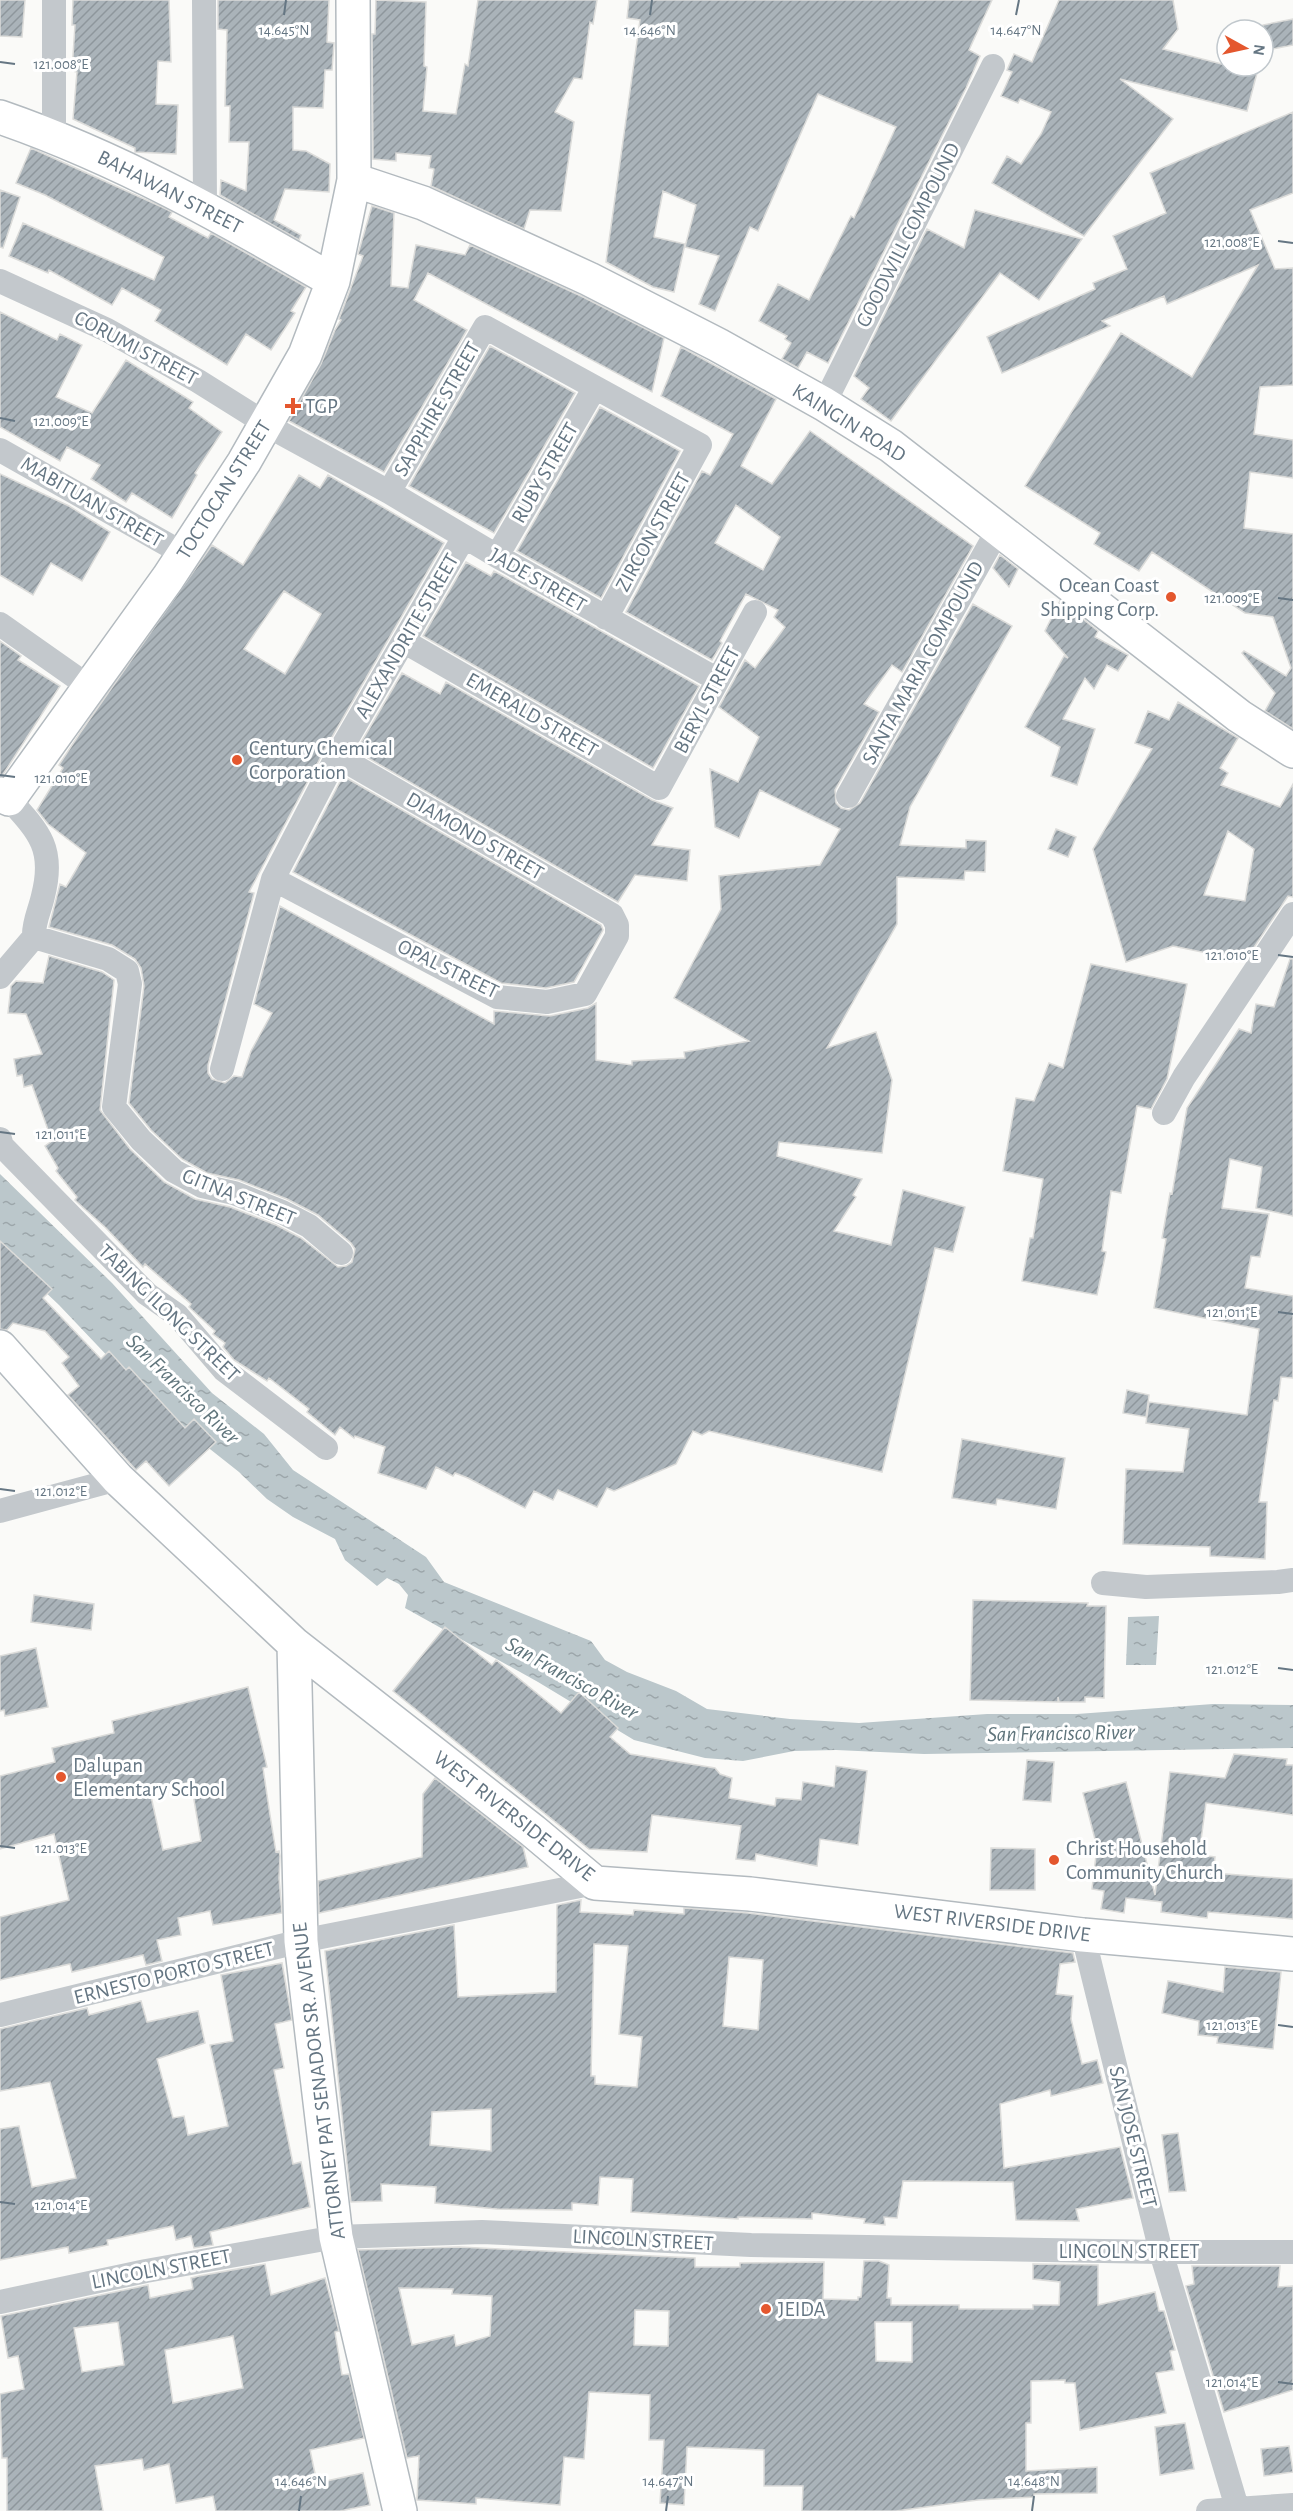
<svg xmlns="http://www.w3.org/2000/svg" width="1293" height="2511" font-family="'Alegreya Sans',sans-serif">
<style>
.water{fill:url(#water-ripples)}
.building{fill:url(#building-hatch);stroke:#dcdcda;stroke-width:1.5;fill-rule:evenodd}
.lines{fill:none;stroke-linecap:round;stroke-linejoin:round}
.secondary-casing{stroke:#b3babf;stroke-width:36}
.street{stroke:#c3c8cc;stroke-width:24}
.secondary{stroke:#fff;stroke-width:33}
.ticks{fill:none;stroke:#657683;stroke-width:2}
.poi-dot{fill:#e4572e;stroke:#fff;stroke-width:2}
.labels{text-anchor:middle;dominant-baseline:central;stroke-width:6;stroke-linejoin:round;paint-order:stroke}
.street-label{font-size:21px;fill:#657683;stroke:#fff}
.poi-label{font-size:21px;fill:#657683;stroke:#fff;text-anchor:start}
.water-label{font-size:22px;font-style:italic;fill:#60757c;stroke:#fff}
.ticks-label{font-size:15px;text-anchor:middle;fill:#657683;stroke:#fff;stroke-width:6;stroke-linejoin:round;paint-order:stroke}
</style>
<defs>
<pattern id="water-ripples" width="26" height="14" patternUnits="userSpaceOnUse" patternTransform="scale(1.5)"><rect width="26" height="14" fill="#bbc7cb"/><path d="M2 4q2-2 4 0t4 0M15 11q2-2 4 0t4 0" fill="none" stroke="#9ca6aa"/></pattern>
<pattern id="building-hatch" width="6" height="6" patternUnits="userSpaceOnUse" patternTransform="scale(1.5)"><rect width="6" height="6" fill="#aab3b9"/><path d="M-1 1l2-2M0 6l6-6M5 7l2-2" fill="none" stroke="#8e969c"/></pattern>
</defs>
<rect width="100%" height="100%" fill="#fafaf8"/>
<!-- water -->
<path class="water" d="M0 1174 112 1283 212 1393 264 1434 293 1470 426 1557 444 1582 591 1641 605 1660 627 1672 676 1691 707 1709 790 1719 859 1723 987 1714H1077L1213 1704 1293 1705V1748L924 1754 836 1750 794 1751 743 1761 705 1758 634 1740 538 1682 405 1608 408 1595 399 1584 387 1578 377 1586 345 1560 335 1539 293 1517 267 1499 239 1472 153 1404 59 1305 0 1249Z
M1159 1616 1156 1665H1126L1128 1617Z"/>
<!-- building -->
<path class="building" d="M0 0H25L22 37 0 36Z
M73 0H169L171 62 158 61 156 104 178 105 176 154 135 152V148L73 119 77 72 72 71 75 25H72Z
M218 0H329L327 42 334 43 332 70H325L323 108 293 107V150L306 151 330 164 329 192 285 189 274 220 301 235 299 240 220 195 221 180 246 191 249 142H229L230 106H225L227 30 218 29Z
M376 0 426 2 424 66 427 67 423 111 456 114 465 64 468 66 478 0H597L593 24 590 22 582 79 574 78 555 112 574 122 561 211 530 210 524 229 431 186 434 169 429 168 431 156 396 153V161L373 159 372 34H375Z
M629 0H992L969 50 980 56 966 88 828 363 807 352 798 368 782 359 791 343 785 339 787 336 759 321 778 284 809 300 851 216 854 218 896 127 818 94 758 231 750 227 715 311 699 304 719 256 685 247 696 205 663 191 654 237 685 244 674 292 653 287 606 262 640 20 627 18Z
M1059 0H1173L1178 29 1163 49 1257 73 1247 111 1120 79 1173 119 1084 236 992 183 1007 156 1021 164 1041 134 1051 112 1020 99 1018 103 1001 96 1012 72 1007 70 1014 54 1032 62Z
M1293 19V45L1263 51V25Z
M1293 112V193L1250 210 1275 269 1293 268V385L1260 387 1254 434 1293 440V478L1250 472 1244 528 1293 534V729L1265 711 1275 693 1242 653 1244 651 1286 676 1291 668 1273 617 1245 613 1152 552 1139 571 1094 544 1100 533 1025 486 1121 333 1192 377 1258 265 1167 304 1164 296 1102 321 1110 326 1002 373 987 337 1095 289 1093 283 1127 269 1113 236 1166 213 1150 173Z
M31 148 162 207 172 212 169 217 208 238 211 233 306 287 291 311 295 313 271 350 246 334 227 365 155 321 161 310 122 288 112 305 49 270 48 273 9 256 23 223 154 280 164 257 45 195 16 183Z
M0 190 20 197 3 248 0 247Z
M372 206 394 213 391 286 408 288 416 245 465 255 470 245 581 296 664 338 652 392 428 273 414 300 467 330 384 472 289 421 321 364 335 330 341 320 339 319 363 256 358 254Z
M975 210 1082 239 1039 300 1000 273 891 421 861 399 869 388 854 376 927 229 964 248Z
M0 312 57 340 60 334 82 345 56 397 92 413 126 360 193 402 189 408 222 432 195 473 197 475 172 518 132 493 126 502 91 479 100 465 67 447 60 461 0 427Z
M490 346 575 393 494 533 409 486Z
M681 347 776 399 741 466 772 484 810 431 973 546 902 672 892 665 864 704 879 712 835 790 836 803 841 808 849 810 860 803 973 604 1012 626 910 807 900 845 966 848V840L986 841 985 872 965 871 964 880 897 877V924L827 1048 876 1032 892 1080 882 1153 779 1142 777 1156 862 1179 853 1195 856 1197 834 1231 891 1245 903 1190 965 1207 953 1252 935 1248 882 1472 709 1431 702 1435 693 1431 676 1464 614 1491 607 1488 597 1507 558 1490 553 1500 534 1491 525 1508 468 1478 455 1473 453 1476 436 1467 426 1489 378 1473 385 1447 355 1436 354 1438 340 1427 335 1435 307 1412 309 1409 269 1378 267 1381 234 1360 223 1347 225 1343 213 1334 215 1331 189 1307 191 1304 145 1264 143 1267 106 1228 77 1202 75 1200 77 1197 56 1171 58 1168 45 1146 52 1141 32 1085 24 1087 22 1075 17 1076 14 1059 42 1054 26 1014 8 1013 11 986 16 981 43 983 49 956 102 972 114 980 100 1110 130 1149 164 1182 195 1199 230 1207 276 1225 301 1238 338 1267 346 1266 352 1262 355 1249 351 1243 318 1215 287 1199 239 1180 207 1173 182 1159 151 1130 129 1103 144 986 141 968 135 959 112 945 49 927 60 884 66 887 86 853 48 824 37 810 63 768 59 765 80 733 212 545 243 565 299 475 320 488 328 475 444 543 325 749 249 892 254 893 208 1065V1073L212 1079 225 1083 234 1076 242 1077 251 1051 272 1013 254 1004 280 906 494 1024V1011L550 1016 588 1008 596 1003V1060L632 1065V1061L685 1058 684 1052 749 1041 674 998 721 909 719 876 820 865 840 829 760 790 739 838 715 827 710 769 738 782 759 737 719 707 745 660 755 668 785 627 774 617 778 610 746 594 720 641 722 643 712 660 626 612 702 471 710 475 733 434 661 396ZM736 505 780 537 763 570 715 543ZM284 591 321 614 285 674 244 649Z
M600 407 680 451 601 598 517 551Z
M0 474 69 506 110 532 82 581 51 563 33 595 0 575Z
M1000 555 1018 569 1009 587 993 568Z
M466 562 491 576 494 571 699 686 653 768 423 636Z
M1060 601 1098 631 1095 637 1128 655 1118 671 1107 665 1094 689 1085 678 1063 719 1095 729 1077 785 1051 776 1060 747 1025 727 1064 656 1068 658 1045 631Z
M0 641 21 656 18 660 60 686 2 776 0 775Z
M402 673 440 694 446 682 652 800 673 808 652 845 690 850 687 881 635 875 618 902 356 751Z
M1178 702 1238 738 1220 768 1228 773 1221 785 1280 807 1293 784V897L1288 896 1245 961 1173 946 1126 962 1093 849 1152 749 1135 743 1148 711 1169 720ZM1228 831 1254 849 1245 901 1204 895Z
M343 776 601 925 603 930 574 982 546 988 501 983 293 872Z
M1056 829 1076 837 1068 857 1048 849Z
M1290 959H1293V1216L1256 1208 1262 1167 1230 1159 1222 1208 1269 1214 1260 1257 1251 1256 1245 1288 1293 1296V1378L1281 1377 1278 1401 1274 1400 1259 1502H1267L1265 1559 1210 1556V1547L1123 1544 1126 1469 1183 1472 1189 1429 1146 1423 1149 1402 1247 1415 1259 1329 1154 1308 1166 1239 1162 1238 1170 1193 1172 1194 1187 1108 1239 1029 1251 1033 1256 1004 1274 1007Z
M1091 964 1187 984 1167 1079 1151 1109 1137 1106 1121 1193 1111 1191 1102 1251 1106 1252 1097 1295 1022 1281 1030 1238H1033L1043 1179 1003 1171 1016 1098 1034 1101 1049 1063 1063 1068Z
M0 1241 52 1289 43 1298 101 1359 109 1351 126 1370 129 1367 185 1428 194 1419 216 1442 169 1486 146 1461 136 1470 68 1395 79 1386 62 1363 69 1357 45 1331 13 1323 7 1330 0 1329Z
M1127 1390 1149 1395 1146 1417 1123 1413Z
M962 1439 1065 1458 1056 1509 997 1499 996 1505 952 1498Z
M34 1595 94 1604 91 1630 31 1622Z
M973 1600 1088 1603 1087 1606H1106L1104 1698 1085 1697V1702H1059L1058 1697V1702L970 1700Z
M445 1627 492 1665 496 1660 561 1713 579 1692 618 1728 610 1737 630 1754 715 1768 720 1774 732 1778 729 1798 775 1806 776 1798 801 1800 803 1782 834 1787 836 1766 867 1771 858 1845 820 1839 817 1866 756 1854 755 1861 736 1859 741 1826 652 1815 647 1852 589 1849 393 1691Z
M36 1648 48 1707 5 1716 4 1710 0 1711V1656Z
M248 1687 267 1767 263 1768 270 1815 276 1852 279 1851 280 1856 279 1878 282 1913 213 1925 210 1911 178 1918 181 1935 157 1940 162 1961 146 1965 143 1955 72 1972 70 1964 0 1980V1917L69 1900 54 1834 0 1849V1776L55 1762 52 1748 114 1733 112 1721ZM191 1782 201 1841 163 1850 150 1792Z
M1234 1754 1287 1759 1286 1765H1293V1815L1206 1803 1199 1855 1215 1857 1213 1873 1293 1879V1919L1208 1912 1207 1918 1161 1912 1162 1902 1126 1898 1124 1913 1101 1909 1104 1891 1092 1889 1097 1847 1083 1793 1126 1782 1155 1895 1170 1772 1225 1778Z
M1027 1760 1054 1762 1051 1802 1023 1800Z
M435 1778 523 1847 528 1867 319 1913 318 1881 422 1857 423 1794Z
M991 1848 1035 1849V1890H990Z
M581 1900 580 1912 633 1915 634 1910 684 1914V1908L748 1913 1073 1953 1075 1962 1060 1964 1056 1994 1073 1996 1071 2019 1082 2064 1097 2060 1103 2083 1051 2096 1050 2090 1000 2104 1004 2168 1120 2147 1133 2198 1076 2209 1079 2221 1016 2220 1013 2182 903 2181 897 2218 884 2217 885 2225 864 2223 865 2219 812 2213V2219L738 2217V2219L631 2212 633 2179 600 2177 598 2205 572 2203V2210L497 2209 435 2203 436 2187 381 2184 382 2201 351 2202 325 1951 454 1925 458 1997 556 1992 557 1905ZM594 1944 628 1946 619 2034 642 2037 637 2087 595 2084V2076H591ZM729 1957 763 1960 758 2030 723 2026ZM491 2109V2151L430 2145 432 2112Z
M282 1963 292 2020 275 2024 284 2068 274 2070 293 2164 301 2162 310 2207 210 2232 213 2245 194 2248 191 2236 176 2240 173 2226 107 2240 108 2245 69 2253 68 2247 0 2260V2129L19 2126 32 2187 76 2178 50 2082 0 2091V2029L87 2008 89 2015 141 2001 147 2022 198 2011 205 2043 157 2059 173 2118 184 2116 188 2135 228 2126 210 2045 233 2041 221 1975Z
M1225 1967 1281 1972 1273 2049 1217 2043 1218 2037 1198 2035 1199 2021 1162 2013 1168 1981 1223 1992Z
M1178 2133 1186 2191 1169 2192 1162 2135Z
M459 2247 695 2258V2267H740V2263L824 2262 823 2299 858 2300V2297H861L864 2261H879L889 2265 887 2298H891V2305H959V2309H1033V2305H1059L1060 2282 1033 2279V2264L1098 2265V2305L1155 2292 1159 2311H1164L1175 2350 1170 2351 1174 2370 1156 2373 1166 2413 1080 2430 1075 2383H1065V2380L1031 2381V2423H1026V2471L1097 2467V2493L1034 2494V2497L978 2500 896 2511H802L803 2486H764V2450L687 2447 684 2505 660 2503 664 2440H649L650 2395 589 2392 584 2459 564 2457 560 2505 476 2498V2504L417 2500 419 2456 407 2458 358 2250ZM399 2288 453 2289 452 2294 492 2296 490 2336 456 2346 454 2335 412 2345ZM635 2310 669 2311 668 2346 634 2345ZM875 2322H912V2362L876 2361Z
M265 2264 271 2295 325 2278 339 2331 335 2332 342 2375 349 2374 364 2438 310 2450 317 2483 363 2473 370 2505 340 2511H216L213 2496 176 2503 169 2464 144 2470 142 2459 95 2466 103 2511H7V2458H2L0 2394 24 2389 18 2356 8 2358 1 2316 148 2285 150 2298 193 2289 191 2278 199 2276ZM118 2322 124 2365 82 2372 74 2328ZM233 2336 243 2388 173 2403 165 2350Z
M1192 2266H1280L1278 2287 1293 2286V2390L1224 2412 1186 2286 1194 2284Z
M1185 2423 1194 2469 1160 2475 1155 2427Z
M1289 2446 1293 2472 1264 2476 1261 2449Z"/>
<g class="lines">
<defs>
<path id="secondary" d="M0 117C119 158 225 218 333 281
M354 180 423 203 589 279 718 345 824 404 891 446 1239 716 1293 751
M0 794 9 799 168 578 244 462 305 355 333 281 354 180 353 0
M0 1347 118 1479 294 1644 533 1831 595 1883 750 1894 1083 1935 1293 1954
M294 1644 301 1941 336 2237 400 2511"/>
</defs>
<!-- secondary casing -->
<use href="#secondary" class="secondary-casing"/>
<!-- street -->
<path class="street" d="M204 0 205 206
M54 136V0
M0 281 107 330 198 381 281 433 389 492 497 556 718 680
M824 404 993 66
M0 450 184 554
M389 492 485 327 700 445 606 618
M497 556 594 389
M0 624 91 688
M405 642 659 788 755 612
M848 796 998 530
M9 799C40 833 55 849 43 896 40 910 33 923 34 937
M273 879 497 997 547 1002 585 994 617 936V925L612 915 337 756
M34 937 108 959 127 971 130 984 114 1107 141 1140 174 1171 202 1186 234 1193 282 1212 309 1226 341 1253
M0 977 34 937
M222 1069 273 879 337 756 464 537
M1164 1113 1184 1077 1293 914
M0 1139 2 1146 147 1294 177 1315 224 1370 326 1448
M0 1511 118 1479
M1103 1583 1146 1587 1278 1582 1293 1580
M1083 1935 1161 2252 1238 2511
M0 2015 301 1941 595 1883
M0 2302 146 2271 336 2237 482 2232 751 2245 1161 2252H1293
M1208 2511 1293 2505"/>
<!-- secondary -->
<use href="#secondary" class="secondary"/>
</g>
<!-- ticks -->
<path class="ticks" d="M284 15 286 0M650 15 652 0M1016 15 1019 0M0 62 15 64M1278 241 1293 243M0 418 15 421M1278 598 1293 600M0 775 15 777M1278 955 1293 957M0 1132 15 1134M1278 1312 1293 1314M0 1489 15 1491M1278 1668 1293 1670M0 1846 15 1848M1278 2025 1293 2027M0 2202 15 2204M1278 2382 1293 2384M299 2511 301 2496M666 2511 668 2496M1032 2511 1034 2496"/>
<!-- markers -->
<g class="poi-dot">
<path d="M290 397h6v6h6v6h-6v6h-6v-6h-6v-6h6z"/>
<circle cx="1171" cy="597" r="6"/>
<circle cx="237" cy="760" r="6"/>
<circle cx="61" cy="1777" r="6"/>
<circle cx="1054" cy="1860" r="6"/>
<circle cx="766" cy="2309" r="6"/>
</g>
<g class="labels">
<!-- street labels -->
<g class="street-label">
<text transform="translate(170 192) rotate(27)">BAHAWAN STREET</text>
<text transform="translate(908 235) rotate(-63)">GOODWILL COMPOUND</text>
<text transform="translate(136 348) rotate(28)">CORUMI STREET</text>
<text transform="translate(437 409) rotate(-60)">SAPPHIRE STREET</text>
<text transform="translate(849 423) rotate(32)">KAINGIN ROAD</text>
<text transform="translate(545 473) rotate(-60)">RUBY STREET</text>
<text transform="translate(224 490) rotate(-58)">TOCTOCAN STREET</text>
<text transform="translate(92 502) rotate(30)">MABITUAN STREET</text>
<text transform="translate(653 532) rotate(-61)">ZIRCON STREET</text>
<text transform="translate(538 580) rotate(30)">JADE STREET</text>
<text transform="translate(407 636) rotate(-60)">ALEXANDRITE STREET</text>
<text transform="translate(923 663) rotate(-61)">SANTA MARIA COMPOUND</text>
<text transform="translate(707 700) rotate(-62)">BERYL STREET</text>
<text transform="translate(532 715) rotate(30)">EMERALD STREET</text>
<text transform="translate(475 836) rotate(30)">DIAMOND STREET</text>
<text transform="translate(448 969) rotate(26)">OPAL STREET</text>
<text transform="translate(239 1197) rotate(22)">GITNA STREET</text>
<text transform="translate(169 1313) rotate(44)">TABING ILONG STREET</text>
<text transform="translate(514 1816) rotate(38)">WEST RIVERSIDE DRIVE</text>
<text transform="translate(992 1923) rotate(7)">WEST RIVERSIDE DRIVE</text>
<text transform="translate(174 1973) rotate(-14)">ERNESTO PORTO STREET</text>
<text transform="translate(319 2081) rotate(-97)">ATTORNEY PAT SENADOR SR. AVENUE</text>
<text transform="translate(1133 2137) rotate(76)">SAN JOSE STREET</text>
<text transform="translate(643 2240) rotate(3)">LINCOLN STREET</text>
<text x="1129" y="2251">LINCOLN STREET</text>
<text transform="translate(161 2269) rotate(-11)">LINCOLN STREET</text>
</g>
<!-- poi labels -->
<g class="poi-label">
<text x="305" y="406">TGP</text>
<text x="1159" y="585" text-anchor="end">Ocean Coast<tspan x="1159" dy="24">Shipping Corp.</tspan></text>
<text x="249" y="748">Century Chemical<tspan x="249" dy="24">Corporation</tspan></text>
<text x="73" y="1765">Dalupan<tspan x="73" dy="24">Elementary School</tspan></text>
<text x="1066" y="1848">Christ Household<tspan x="1066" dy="24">Community Church</tspan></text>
<text x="778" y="2309">JEIDA</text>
</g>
<!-- water labels -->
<g class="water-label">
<text transform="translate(183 1389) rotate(44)">San Francisco River</text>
<text transform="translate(572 1678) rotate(29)">San Francisco River</text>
<text transform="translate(1061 1733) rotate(-1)">San Francisco River</text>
</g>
</g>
<g class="ticks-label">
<text x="284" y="35">14.645°N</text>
<text x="650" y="35">14.646°N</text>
<text x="1016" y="35">14.647°N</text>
<text x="61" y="69">121.008°E</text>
<text x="1232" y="247">121.008°E</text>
<text x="61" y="426">121.009°E</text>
<text x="1232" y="603">121.009°E</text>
<text x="61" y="783">121.010°E</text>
<text x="1232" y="960">121.010°E</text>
<text x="61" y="1139">121.011°E</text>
<text x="1232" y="1317">121.011°E</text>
<text x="61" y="1496">121.012°E</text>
<text x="1232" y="1674">121.012°E</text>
<text x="61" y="1853">121.013°E</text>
<text x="1232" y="2030">121.013°E</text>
<text x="61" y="2210">121.014°E</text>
<text x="1232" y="2387">121.014°E</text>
<text x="301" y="2486">14.646°N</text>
<text x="668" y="2486">14.647°N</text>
<text x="1034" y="2486">14.648°N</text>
</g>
<!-- north arrow -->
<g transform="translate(1245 48) rotate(98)"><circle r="28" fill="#ffffff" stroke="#c1c8cd" stroke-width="1.5"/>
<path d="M0-4.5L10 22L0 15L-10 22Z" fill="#e4572e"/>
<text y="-9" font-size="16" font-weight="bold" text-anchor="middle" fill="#657683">N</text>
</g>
</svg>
